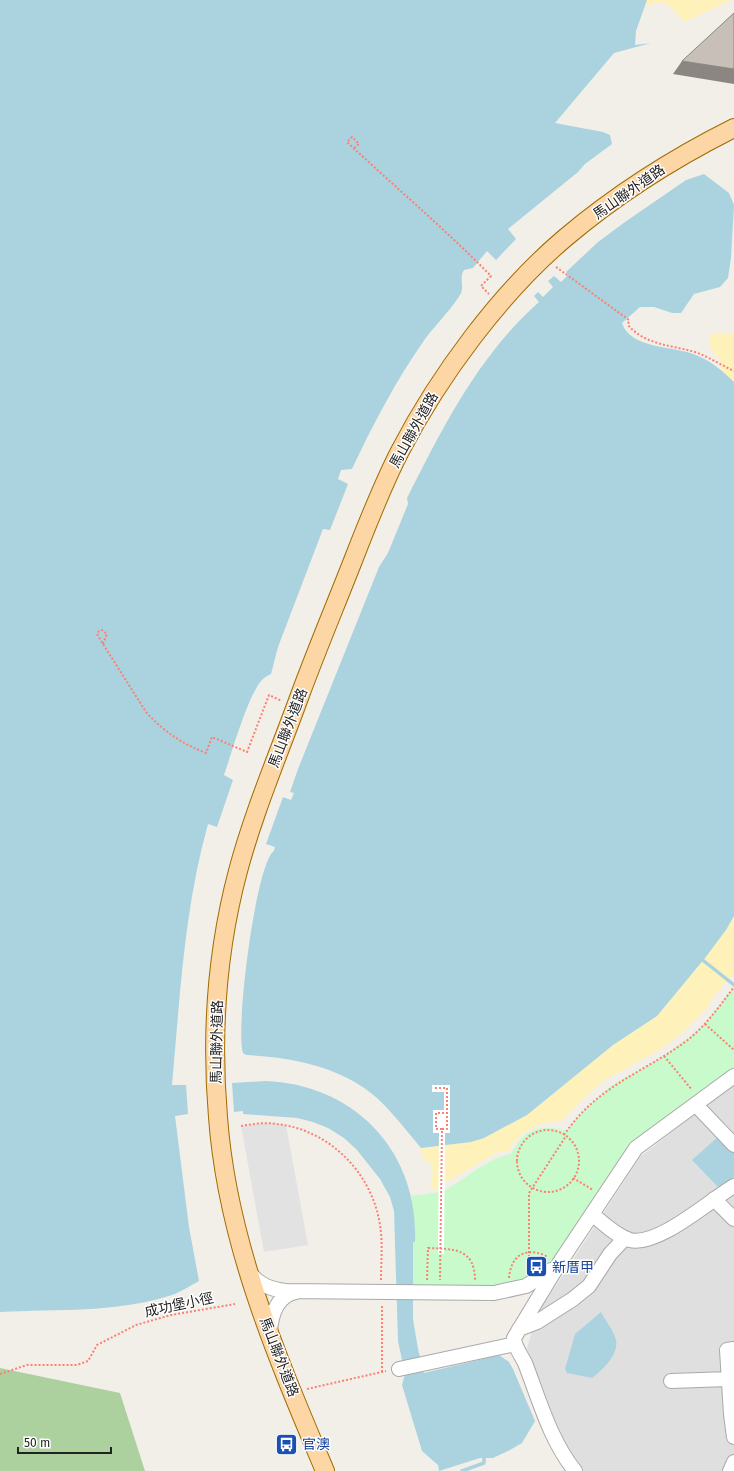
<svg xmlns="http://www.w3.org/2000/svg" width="734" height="1471" font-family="'Fira Sans','Noto Sans TC',sans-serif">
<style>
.residential{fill:#e0dfdf}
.forest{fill:#add19e}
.sand{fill:#fff1ba}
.park{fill:#c8facc}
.parking{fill:#e2e2e2}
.water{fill:#aad3df}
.pier{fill:#fff}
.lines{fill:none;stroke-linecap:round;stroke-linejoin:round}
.stream{stroke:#aad3df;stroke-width:3.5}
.minor-casing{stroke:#a9a9a9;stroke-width:16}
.major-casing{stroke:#a06b00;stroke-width:20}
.path{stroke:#fa8072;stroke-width:2;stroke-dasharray:2 2;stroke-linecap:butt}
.minor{stroke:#fff;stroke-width:14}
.major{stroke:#fcd6a4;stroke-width:18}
.shaded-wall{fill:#8b8681}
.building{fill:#c7bfb8;stroke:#8b8681}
.labels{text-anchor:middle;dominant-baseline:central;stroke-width:3;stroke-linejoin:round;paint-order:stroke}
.street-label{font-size:14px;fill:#222;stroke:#fff}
.transit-label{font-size:14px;fill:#164399;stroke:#fff;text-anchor:start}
</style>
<rect width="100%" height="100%" fill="#f2efe9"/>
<!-- residential -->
<path class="residential" d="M734 1083V1471H581L557 1436 527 1348 538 1313 640 1157Z"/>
<!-- forest -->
<path class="forest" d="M0 1368 120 1393 145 1471H0Z"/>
<!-- sand -->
<path class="sand" d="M608 0H731L685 22 664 2 619 11Z
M713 333 734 334V382L720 369 722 366C716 352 709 352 709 336Z
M734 916V973L714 996 708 1007 680 1035 657 1051 605 1080 594 1089 561 1121 543 1123 524 1132 513 1143 509 1152H498L436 1188 434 1192 430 1184 433 1173 431 1164 424 1159 421 1148 471 1142 484 1138 527 1115 613 1045 657 1016 705 958 726 930Z"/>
<!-- park -->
<path class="park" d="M734 987V1076L636 1148 560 1262 526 1286 413 1291V1242H415V1230L411 1196C422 1194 438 1194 448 1188 470 1176 486 1159 511 1154 524 1129 540 1123 567 1131L580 1115 612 1085 664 1056 700 1029Z"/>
<!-- parking -->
<path class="parking" d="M269 1123 286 1125 308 1245 264 1252 241 1126Z"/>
<!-- water -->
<path class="water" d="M0 0H647L636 31 635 45 651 43 614 53 555 123 603 132 610 135 612 144 585 164 578 172 508 229 516 239 496 260 487 251 473 268 464 270C459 278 464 286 461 293 455 305 434 327 425 339 397 379 373 424 352 469L341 470 338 479 348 484 330 530 323 529 278 647 271 674C268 675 265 677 263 679 249 691 231 755 224 775L233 780 217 827 208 824C184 910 180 997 172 1085H186L188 1114 175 1116 189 1227 199 1281C191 1285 181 1292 172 1295 117 1313 57 1309 0 1312Z
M704 174 729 193 734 205 731 258 728 278 720 287 694 294 681 313H672L654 307H640L622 323C630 349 675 346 696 355 711 361 723 371 734 382V916L726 930 705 958 657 1016 613 1045 527 1115 484 1138 471 1142 421 1148C407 1131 393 1113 377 1098 340 1066 293 1058 246 1055L243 1053C235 1029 256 862 274 851L275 847 266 844 283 797 291 800 294 793 290 792 298 769 379 567 388 553 408 504 407 498C443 427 478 356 539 302L534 296 538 292 543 297 553 287 548 281 554 276 561 282 568 275 566 272 598 242 625 222 686 180Z
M265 1081C354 1084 419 1151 415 1242H413V1319L418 1349 424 1373 499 1355 509 1362 513 1369 535 1421 522 1443 510 1450 493 1458H480L439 1471 438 1465 422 1451 402 1385 405 1374 398 1341 394 1211 390 1197 380 1179 357 1150 344 1138 328 1128 313 1122 297 1118 243 1114V1111L234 1112 232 1083Z
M719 1136 734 1150V1177L718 1187 692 1160Z
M601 1312C605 1320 614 1331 616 1340 619 1354 603 1370 592 1378L567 1373 565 1369 575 1334Z"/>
<!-- pier -->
<path class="pier" d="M432 1085H450V1133H445L444 1254H438L439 1133H433V1110H444V1092H432Z"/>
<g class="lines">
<!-- stream -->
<path class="stream" d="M700 958 734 985
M462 1471 484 1463V1454"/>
<defs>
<path id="minor" d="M696 1105 734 1145
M714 1199 734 1219
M592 1214C603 1223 616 1236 630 1240 658 1247 710 1200 734 1186
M249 1272C259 1285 270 1289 286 1291L494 1293 526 1286 551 1270
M519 1329 537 1322 573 1299 589 1286 610 1254 625 1238
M270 1333C271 1315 276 1296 296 1292
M734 1349 727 1350 731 1414 734 1437
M399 1369 515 1344
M671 1381 729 1379
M575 1471C550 1440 539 1399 525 1363 521 1355 514 1346 514 1338L560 1262 636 1148 734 1076
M730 1471 734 1462"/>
<path id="major" d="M325 1471C277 1357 227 1242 218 1117 211 1035 217 950 238 871 254 811 279 753 300 695 317 649 336 604 354 558 368 522 382 486 400 451 439 376 500 293 565 238 617 194 674 158 734 128"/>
</defs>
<!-- minor casing -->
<use href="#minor" class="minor-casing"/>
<!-- major casing -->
<use href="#major" class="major-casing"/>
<!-- path -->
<path class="path" d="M354 148 359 144 352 137 347 142C395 187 445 229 491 276L481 286 489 294
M556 267 629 320 628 325C645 345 671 345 695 352 709 357 721 365 734 371
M103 644 107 634 102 630 99 631 97 634 103 644 146 712C163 731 181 743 206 753L212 737 247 752 269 695 282 701
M705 1024 734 1050
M664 1056 692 1090
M435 1088H447V1129H442L440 1280
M241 1126C253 1124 265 1122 277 1124 330 1130 372 1173 380 1225 383 1243 381 1262 381 1280
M442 1129H436V1113H447
M517 1161a31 31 0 1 1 62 0a31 31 0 1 1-62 0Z
M564 1135C597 1086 641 1074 685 1042 705 1027 719 1007 734 987
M573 1178 593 1190
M529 1269V1193L566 1136
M509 1278C511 1254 527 1246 548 1257
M427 1280 428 1248C454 1249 475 1248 475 1281
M382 1372V1305
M0 1374 27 1365H77L88 1361 97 1345 136 1325 171 1315 235 1304
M307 1389 386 1371"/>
<!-- minor -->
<use href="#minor" class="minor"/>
<!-- major -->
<use href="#major" class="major"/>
</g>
<!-- shaded-wall -->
<path class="shaded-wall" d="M682 61 734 69V84L673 74Z"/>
<!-- building -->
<path class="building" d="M734 13V69L682 61Z"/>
<!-- icons -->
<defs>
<symbol id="bus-square" viewBox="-11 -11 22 22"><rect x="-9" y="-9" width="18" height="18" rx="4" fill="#1a4fb4" stroke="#fff"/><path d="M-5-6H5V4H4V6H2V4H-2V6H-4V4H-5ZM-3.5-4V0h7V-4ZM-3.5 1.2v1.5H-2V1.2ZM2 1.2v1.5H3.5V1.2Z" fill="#fff"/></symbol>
</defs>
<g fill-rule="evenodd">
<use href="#bus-square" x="524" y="1254" width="25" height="25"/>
<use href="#bus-square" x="274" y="1432" width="25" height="25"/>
</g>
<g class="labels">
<!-- street labels -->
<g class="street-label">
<text transform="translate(629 192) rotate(-35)">馬山聯外道路</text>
<text transform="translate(414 430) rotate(-61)">馬山聯外道路</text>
<text transform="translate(288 728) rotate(-69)">馬山聯外道路</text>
<text transform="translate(217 1042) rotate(-89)">馬山聯外道路</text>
<text transform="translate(179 1305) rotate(-12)">成功堡小徑</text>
<text transform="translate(279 1357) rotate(69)">馬山聯外道路</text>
</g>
<!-- transit labels -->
<g class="transit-label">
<text x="552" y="1267">新厝甲</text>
<text x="302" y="1444">官澳</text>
</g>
</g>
<!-- scale -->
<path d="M18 1447v6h93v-6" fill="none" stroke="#222222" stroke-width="2"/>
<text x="24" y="1447" font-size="12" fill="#222222" stroke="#ffffff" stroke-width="3" paint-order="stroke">50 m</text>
</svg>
